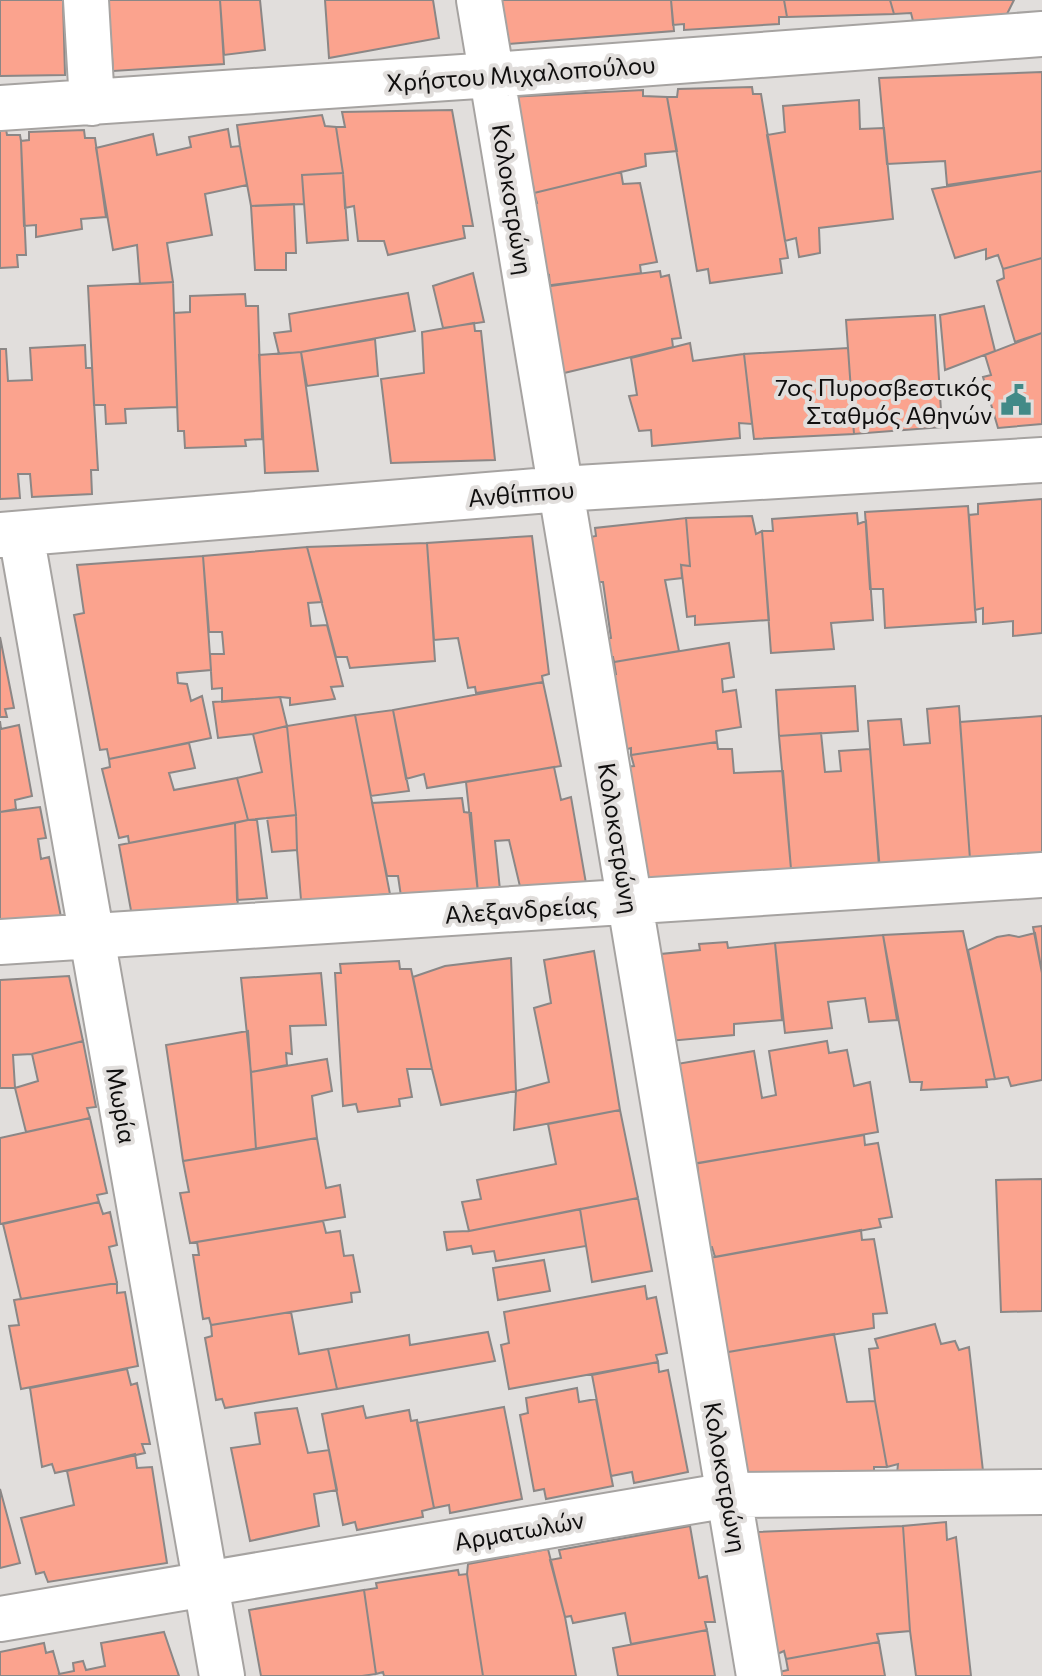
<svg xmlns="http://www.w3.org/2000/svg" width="1042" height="1676" font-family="Commissioner,sans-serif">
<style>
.building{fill:#fba38e;stroke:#8b8786;stroke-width:2}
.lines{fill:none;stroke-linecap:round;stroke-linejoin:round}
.street-casing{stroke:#a6a3a1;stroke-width:48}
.street{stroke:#fff;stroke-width:44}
.labels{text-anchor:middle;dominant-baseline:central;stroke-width:8;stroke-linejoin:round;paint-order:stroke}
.street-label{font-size:24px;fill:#0f0e0e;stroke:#e1dedc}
.poi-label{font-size:24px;fill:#0f0e0e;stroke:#e1dedc;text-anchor:end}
</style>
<rect width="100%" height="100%" fill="#e1dedc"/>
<!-- building -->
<path class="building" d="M0 0H63L65 75 0 76Z
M108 0H220L224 64 113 71Z
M220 0H260L265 50 224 55Z
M325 0H433L439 38 329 58Z
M491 0H671L674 31 508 44Z
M671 0H784L787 17H779V24L684 30V24L673 25Z
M784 0H890L894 14 787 17Z
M890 0H1014L1006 16 913 21 911 13 894 14Z
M1042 72V171L947 185 945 161 887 164 879 78Z
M752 87 753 94H761L788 258 780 259 782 273 710 283 708 269 697 271 667 97H677L678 89Z
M643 90V96L667 97 677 151 645 154 646 166 534 193 533 185H527L508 97Z
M859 100 860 129 884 128 893 219 819 228 820 253 799 257 796 238 785 241 767 135 785 132 783 106Z
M452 110 473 226H463L465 238 388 255 384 241H358L354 206 345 208 343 173 336 127H345L342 112Z
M322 115 325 126 336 127 343 173 302 175 304 204 251 206 240 146 237 125Z
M0 129H6L7 135H20L21 141 26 255H17L18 267 0 268Z
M228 129 231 147 240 146 247 185 205 194 212 235 167 243 173 282 140 284 137 245 113 250 96 148 153 134 157 155 191 147 189 137Z
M84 130 85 138H95L106 217 81 219 82 229 36 237V225L24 226 21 141 29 140V132Z
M1042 171V258L1003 269 998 255 986 259V249L955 258 932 189Z
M621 172 623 184 640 183 657 262 640 265 641 273 550 286 549 275 544 276 531 205 537 203 534 193Z
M343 173 348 240 307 243 302 175Z
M294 204 296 253H286V270H255L251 206Z
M1042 258V333L1015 342 997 281 1004 278 1003 269Z
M660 271 661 277 669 275 681 338 672 339 673 347 560 374 543 286Z
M473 273 484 322 443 328 433 286Z
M173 282 177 407 125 409 126 423 106 424 105 405H94L88 286Z
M408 293 415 331 301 352 279 354 274 333 291 331 289 314Z
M245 294 246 306H258L262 439 245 440 246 446 185 448 184 431H178L174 313 190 312V296Z
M984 306 995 351 945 370 940 315Z
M935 315 942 427 854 434 846 320Z
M474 323 475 331H481L495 460 391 463 381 379 424 373 422 332Z
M1042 333V424L998 428 983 377 991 375 985 355Z
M375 339 378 376 307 386 301 352Z
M690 343 693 361 744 354 752 424 739 423 740 438 652 446 651 430 639 431 629 396 637 395 631 358Z
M85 345 86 368H92L98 470H91L92 494 32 497 30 474H18L20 498 0 499V349H6L8 381 32 380 30 348Z
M848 348 854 434 754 439 744 354Z
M301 352 318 471 265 473 259 355Z
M1042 499V633L1013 636V621L983 624V608L975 610 969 515 978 514V504Z
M968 506 976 622 885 628 883 589H870L865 512Z
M857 513 858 524 866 521 873 620 831 623 834 649 771 653 762 531H773L772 519Z
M752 516 756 534 762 531 769 620 695 625V616L687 617 681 565 690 566 686 518Z
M686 518 690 566 681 565 682 578 665 580 679 651 614 662 613 657H608L605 639 611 638 603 582H596L590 537 596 536 595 528Z
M532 536 549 674 542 676 543 682 476 693 475 687 468 688 458 638 434 640 427 543Z
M427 543 435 661 350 668 347 657H336L307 547Z
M307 547 322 602 308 603 311 626 327 625 343 686 331 687 335 699 290 705V698L280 697 222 702V688L212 689 210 654H224L222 632H209L203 556Z
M203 556 211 670 177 673 178 683 187 684 191 701 202 696 211 738 109 759 107 749 100 750 74 615 84 613 77 565Z
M0 637 14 708 5 709 7 717H0Z
M729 643 734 677 722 679 723 692 736 690 741 727 716 731 717 742 631 755V748L617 752 605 675 616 674 614 662Z
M543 682 561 766 427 788 424 774 406 779 393 710Z
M855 686 858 731 779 736 776 690Z
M280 697 287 726 253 734 218 738 213 702Z
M959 706 970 859 879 866 868 721 901 719 904 745 930 743 927 709Z
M393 710 409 791 371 796 355 715Z
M355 715 390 894 379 895 380 902 312 906 311 899 301 900 297 850 296 815 287 726Z
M1042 716V864L970 859 960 722Z
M0 721 1 729 19 725 32 796 15 800 16 809 0 812Z
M287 726 296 815 248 820 237 778 262 772 253 734Z
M821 733 825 772 841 771 839 751 870 749 880 871 802 878V868L791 869 779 736Z
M717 742 718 749H732L734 773 783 771 791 869 646 891 622 767 634 766 631 755Z
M189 743 195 768 169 773 174 790 237 778 248 820 129 843 128 836 119 838 102 769 110 767 109 759Z
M554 767 561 800 571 797 587 889 522 895 509 840 495 841 500 890 478 893 466 782Z
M462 798 464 812 471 813 478 893 402 903 398 876H387L372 803Z
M40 807 46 838 38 839 41 859 49 857 62 922 0 924V812Z
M296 815 297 850 272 852 267 818Z
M248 820H257L267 898 237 900 235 823Z
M235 823 238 911 132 916 119 845Z
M1042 926V973L1033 927Z
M963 931 995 1079 986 1080 987 1087 921 1090 922 1082H910L883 935Z
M1035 933 1042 973V1080L1011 1086 1008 1077 995 1079 968 950 997 937 1009 935 1019 937Z
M883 935 897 1020 869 1022 865 998 828 1002 832 1028 785 1033 775 943Z
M727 942 728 948 775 943 782 1020 734 1024V1035L669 1041 661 954 700 950 699 944Z
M594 951 620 1110 514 1130 516 1091 549 1082 534 1008 551 1003 544 960Z
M511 958 516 1091 441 1105 432 1069 413 977 445 966Z
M399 961 400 969H411L432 1069H407L412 1097 399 1099 400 1106 358 1112 356 1104 343 1106 335 973H341L340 964Z
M321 973 326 1025 290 1026 292 1054 286 1053 287 1065 251 1072 241 978Z
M69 976 83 1041 32 1054 13 1055 15 1088H0V980Z
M248 1031 256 1149 183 1161 166 1045Z
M83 1041 96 1107 87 1108 90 1118 26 1132 15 1088 38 1081 32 1054Z
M827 1041 829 1053 847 1050 854 1086 870 1082 878 1132 688 1165 671 1065 754 1051 762 1098 776 1095 769 1051Z
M327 1059 332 1091 312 1096 317 1138 256 1149 251 1072Z
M620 1110 638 1198 469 1231 462 1202 481 1199 477 1180 556 1164 548 1124Z
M90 1118 107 1193 97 1195 99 1202 0 1224V1138Z
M864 1135 865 1145 878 1143 892 1217 879 1219 881 1227 715 1257 712 1247 703 1248 689 1174 698 1172 697 1163Z
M317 1138 326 1188 340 1185 345 1217 190 1243 180 1193 189 1192 183 1161Z
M1042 1179V1311L1001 1312 996 1180Z
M638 1198 652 1271 592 1282 580 1209Z
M99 1202 103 1214 110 1212 117 1245 109 1247 117 1283 21 1299 3 1224Z
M580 1209 586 1246 496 1261 494 1251 473 1254 471 1246 447 1250 444 1232 469 1231Z
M323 1221 326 1233 340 1231 344 1256 353 1255 360 1292 351 1293 352 1302 211 1325 209 1318 203 1319 193 1255H199L197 1242Z
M861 1230 862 1240 874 1239 887 1313 873 1314 874 1328 722 1353 703 1259Z
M544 1260 550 1291 498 1300 493 1268Z
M117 1283V1293L125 1292 138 1366 21 1389 9 1326 19 1325 14 1300Z
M645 1286 647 1299 656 1297 667 1353 656 1355 658 1362 509 1389 501 1345 509 1343 504 1312Z
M291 1312 299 1354 328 1349 337 1389 225 1408 222 1399 216 1400 205 1338 212 1336 211 1325Z
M935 1324 941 1344 955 1341 959 1350 969 1347 983 1471 897 1474 898 1464 887 1467 875 1401 869 1349 878 1348 875 1339Z
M488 1332 495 1361 337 1389 328 1349 409 1335 410 1345Z
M834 1334 847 1402 875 1401 887 1467H874V1477L748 1476 722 1353Z
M658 1362 659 1372 668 1370 688 1472 634 1483 632 1472 611 1476 592 1375Z
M127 1369 131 1385 137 1383 150 1444H142L145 1453 55 1473 52 1464 42 1467 30 1388Z
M577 1388 579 1402 596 1399 613 1486 546 1499 544 1489 534 1491 520 1415 528 1413 526 1398Z
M363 1406 366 1418 409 1410 411 1421 417 1420 434 1508 422 1511 423 1517 357 1530 355 1522 343 1525 322 1414Z
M504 1407 522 1499 450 1513 449 1505 434 1508 417 1423Z
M297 1408 308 1453 329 1450 337 1490 314 1494 319 1526 250 1541 231 1448 260 1444 255 1413Z
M135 1454 137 1468 152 1467 167 1563 48 1582 44 1572 36 1574 21 1518 74 1505 67 1471Z
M0 1489 20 1563 0 1568Z
M946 1522 947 1540 956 1537 971 1676H916L910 1631 903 1526Z
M690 1526 699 1578 707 1576 715 1622H705L707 1630 631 1644 625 1613 573 1623 571 1616 565 1617 550 1560 561 1558 559 1550Z
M903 1526 910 1631 877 1634 879 1642 786 1659 784 1651 775 1655 756 1532Z
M548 1549 565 1617 576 1676H483L467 1574 468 1564Z
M458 1570 459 1575 467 1574 483 1676H384L383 1672 376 1674 364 1590 377 1588 376 1583Z
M364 1590 376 1674 362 1676H261L249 1610Z
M707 1630 715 1676H618L613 1648Z
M164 1632 179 1676H60L59 1674 74 1671 73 1663 83 1661 86 1670 105 1666 101 1643Z
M879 1642 885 1676H780L779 1672 788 1670 786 1659Z
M44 1643 46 1653 53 1651 60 1676H0V1652Z"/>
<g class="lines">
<defs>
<path id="street" d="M86 0 92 103
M479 0 759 1676
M0 108 492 75 1042 34
M21 534 222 1676
M0 535 561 489 1042 460
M0 942 1042 875
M0 1619 729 1495 1042 1492"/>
</defs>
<!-- street casing -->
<use href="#street" class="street-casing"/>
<!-- street -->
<use href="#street" class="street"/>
</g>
<!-- icons -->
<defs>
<symbol id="civic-bare" viewBox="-9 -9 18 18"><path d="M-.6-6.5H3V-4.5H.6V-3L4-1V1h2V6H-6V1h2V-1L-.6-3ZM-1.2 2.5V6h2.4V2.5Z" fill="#428a87" stroke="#e1dedc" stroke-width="2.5" paint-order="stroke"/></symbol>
</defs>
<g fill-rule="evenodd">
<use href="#civic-bare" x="994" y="378" width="44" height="44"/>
</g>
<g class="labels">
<!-- street labels -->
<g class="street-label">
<text transform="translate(521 73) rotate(-4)">Χρήστου Μιχαλοπούλου</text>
<text transform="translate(513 199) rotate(81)">Κολοκοτρώνη</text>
<text transform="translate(521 493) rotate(-5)">Ανθίππου</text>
<text transform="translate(619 838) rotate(81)">Κολοκοτρώνη</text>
<text transform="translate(521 909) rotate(-4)">Αλεξανδρείας</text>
<text transform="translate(122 1105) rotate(80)">Μωρία</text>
<text transform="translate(726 1477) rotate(80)">Κολοκοτρώνη</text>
<text transform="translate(519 1530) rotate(-10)">Αρματωλών</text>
</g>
<!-- poi labels -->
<g class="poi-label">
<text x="992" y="386">7ος Πυροσβεστικός<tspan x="992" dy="28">Σταθμός Αθηνών</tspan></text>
</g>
</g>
</svg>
